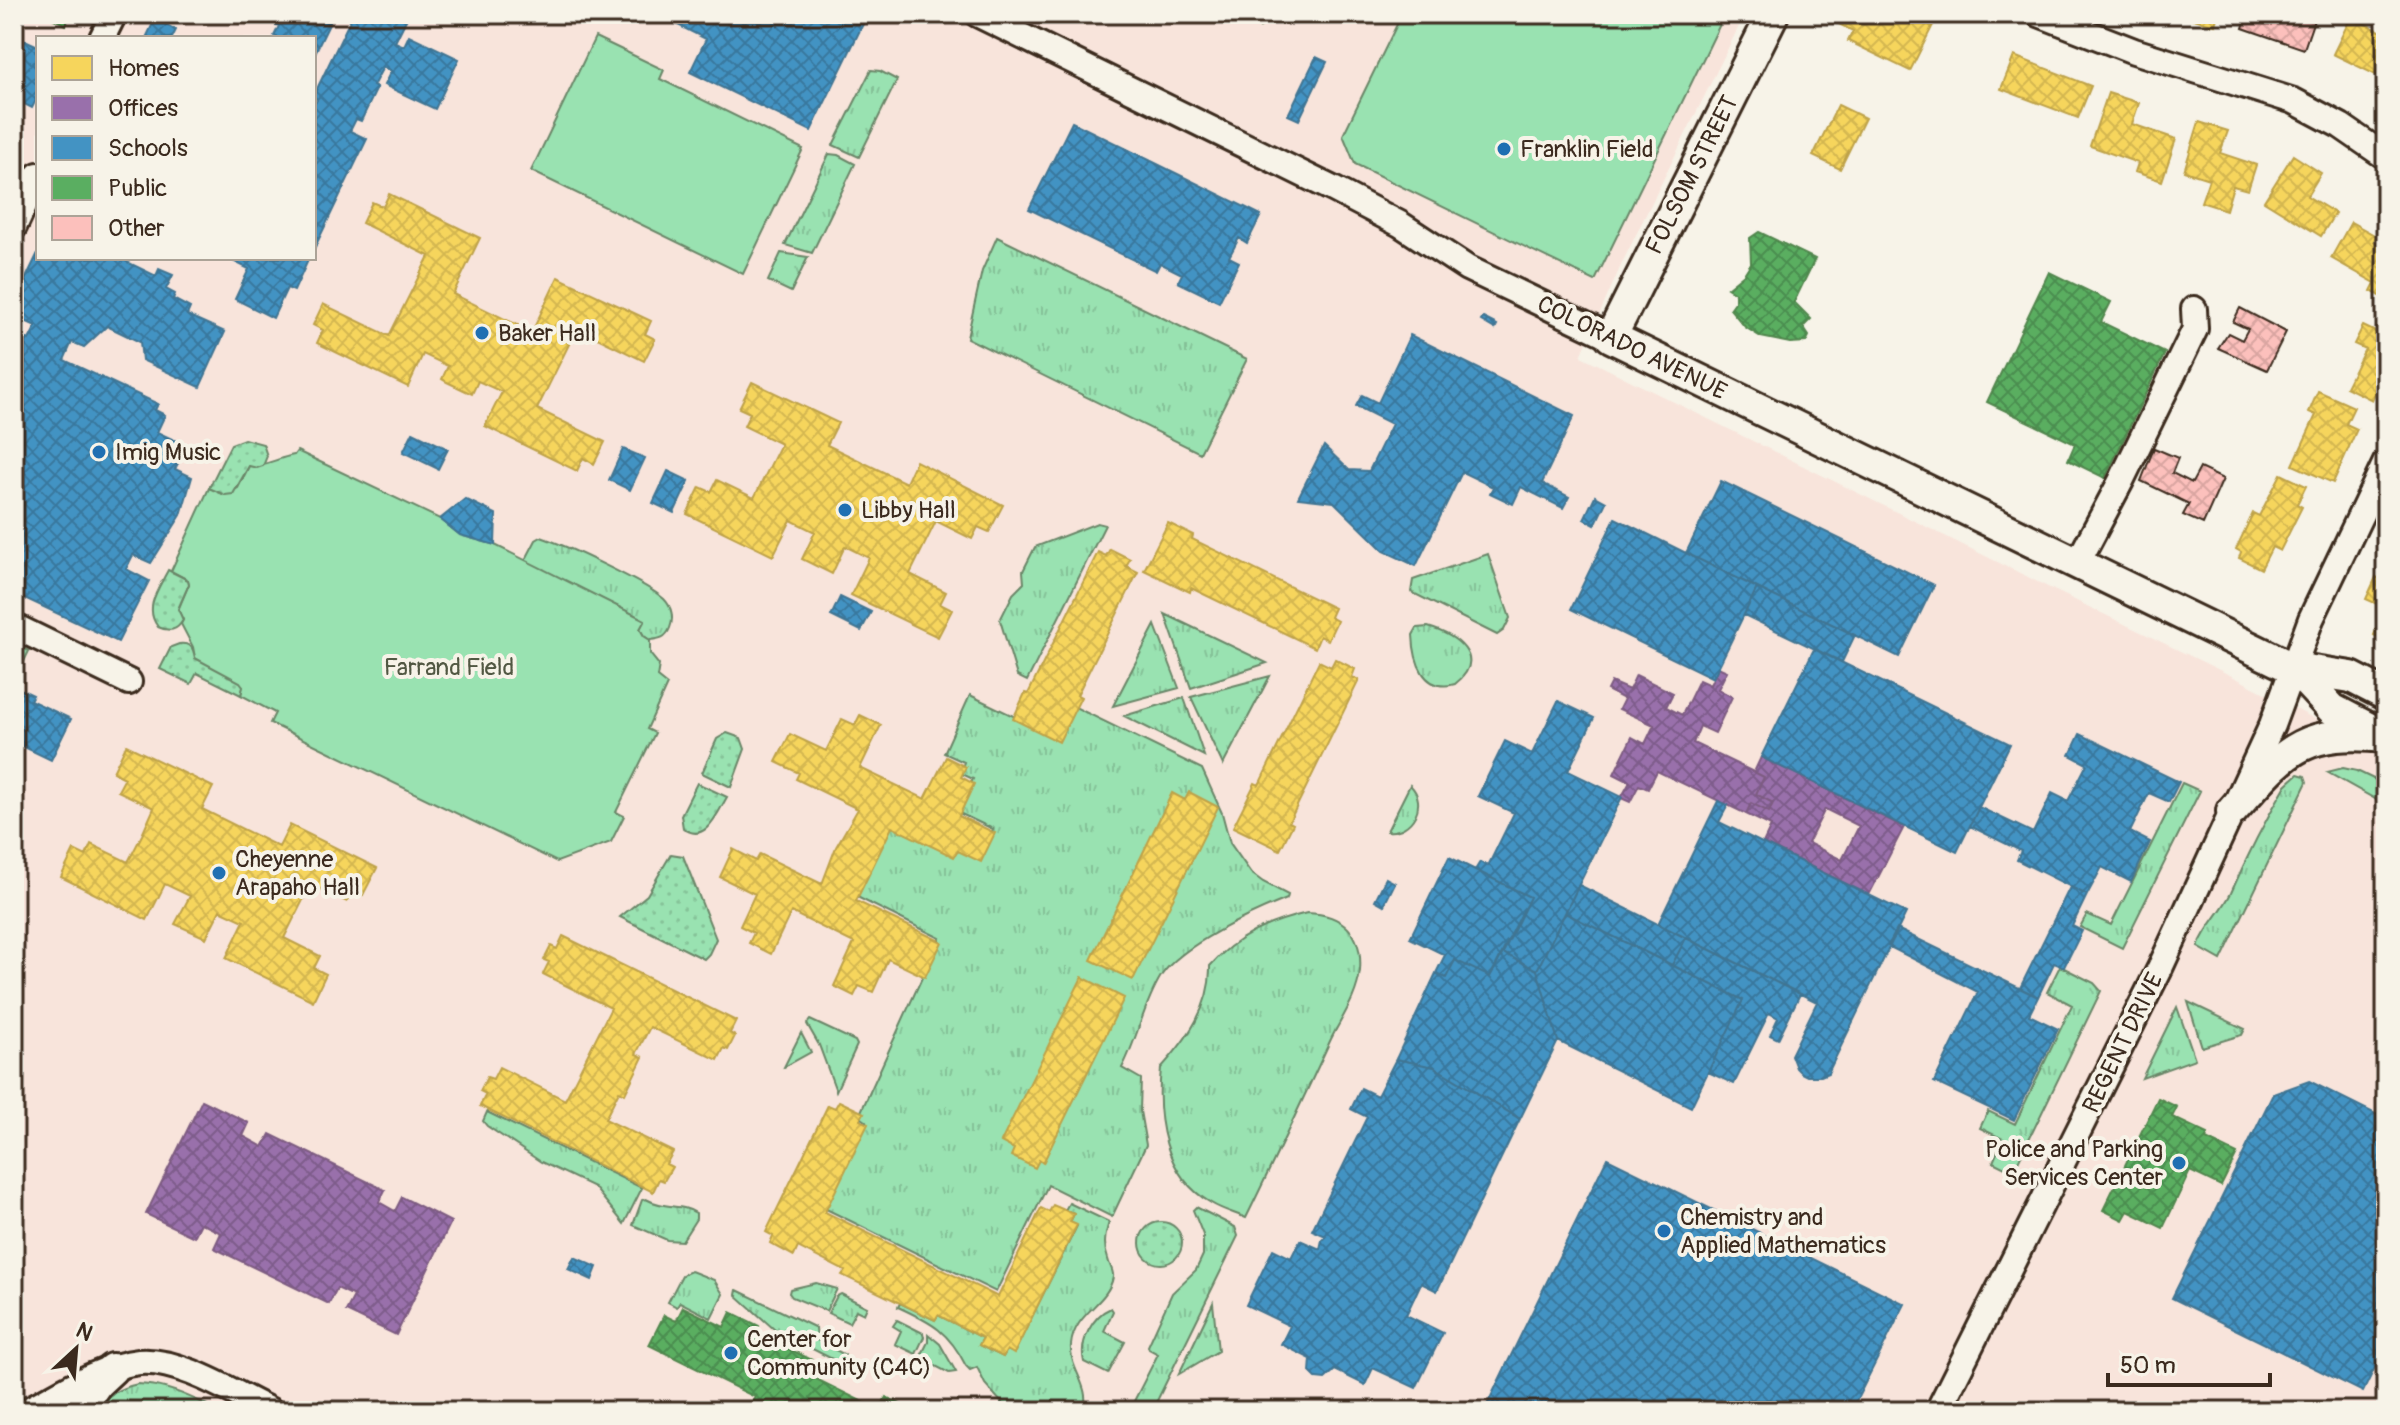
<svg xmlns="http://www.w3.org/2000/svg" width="2400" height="1425" font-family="Pangolin,sans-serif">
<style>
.built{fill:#f8e4db;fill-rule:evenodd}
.grass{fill:url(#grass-tufts);stroke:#6a8668;stroke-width:2}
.park{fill:#99e2b1;stroke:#6a8668;stroke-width:2}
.garden{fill:url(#garden-dots);stroke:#6a8668;stroke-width:2}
.homes{fill:url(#homes-cross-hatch);stroke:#bea249;stroke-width:2}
.offices{fill:url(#offices-cross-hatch);stroke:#7d5b81;stroke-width:2;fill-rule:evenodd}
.schools{fill:url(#schools-cross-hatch);stroke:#417492;stroke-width:2}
.public{fill:url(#public-cross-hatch);stroke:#51864d;stroke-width:2}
.building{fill:url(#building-cross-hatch);stroke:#3b2a1e;stroke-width:2}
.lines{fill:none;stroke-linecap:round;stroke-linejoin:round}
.minor-casing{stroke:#3b2a1e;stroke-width:30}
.major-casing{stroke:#3b2a1e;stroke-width:36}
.minor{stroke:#f7f3e8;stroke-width:24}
.major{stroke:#f7f3e8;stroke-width:30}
.poi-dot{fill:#1f6fb2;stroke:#f7f3e8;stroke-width:3}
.labels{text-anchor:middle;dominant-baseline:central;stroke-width:8;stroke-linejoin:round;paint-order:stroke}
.poi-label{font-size:24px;fill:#3b2a1e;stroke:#f7f3e8;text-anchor:start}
.street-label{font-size:24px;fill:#3b2a1e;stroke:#f7f3e8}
.park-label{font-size:24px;fill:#525843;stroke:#f7f3e8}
</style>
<defs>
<pattern id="grass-tufts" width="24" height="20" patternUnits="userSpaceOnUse" patternTransform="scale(2)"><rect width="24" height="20" fill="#99e2b1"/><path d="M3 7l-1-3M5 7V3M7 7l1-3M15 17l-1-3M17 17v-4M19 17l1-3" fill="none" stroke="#85c298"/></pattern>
<pattern id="garden-dots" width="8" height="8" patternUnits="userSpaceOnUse" patternTransform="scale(2)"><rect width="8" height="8" fill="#99e2b1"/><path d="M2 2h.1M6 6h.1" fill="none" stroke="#85c298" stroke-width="1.8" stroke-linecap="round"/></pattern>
<pattern id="homes-cross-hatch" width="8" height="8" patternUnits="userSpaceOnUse" patternTransform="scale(2)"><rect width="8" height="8" fill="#f6d55c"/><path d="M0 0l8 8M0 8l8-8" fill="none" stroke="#d4b750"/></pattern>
<pattern id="offices-cross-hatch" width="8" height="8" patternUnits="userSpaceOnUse" patternTransform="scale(2)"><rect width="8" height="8" fill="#9970ab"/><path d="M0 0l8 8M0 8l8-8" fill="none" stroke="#7e5c8b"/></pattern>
<pattern id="schools-cross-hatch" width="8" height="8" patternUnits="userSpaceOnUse" patternTransform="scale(2)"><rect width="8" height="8" fill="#4393c3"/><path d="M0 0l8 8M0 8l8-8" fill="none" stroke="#39789e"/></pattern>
<pattern id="public-cross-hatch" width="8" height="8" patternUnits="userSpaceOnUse" patternTransform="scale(2)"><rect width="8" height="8" fill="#5aae61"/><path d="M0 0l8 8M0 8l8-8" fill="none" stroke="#4c8e4f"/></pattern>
<pattern id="building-cross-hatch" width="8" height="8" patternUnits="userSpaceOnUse" patternTransform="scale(2)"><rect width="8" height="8" fill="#fcc0bc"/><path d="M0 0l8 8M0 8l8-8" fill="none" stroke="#d9a5a1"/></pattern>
</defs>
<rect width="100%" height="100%" fill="#f7f3e8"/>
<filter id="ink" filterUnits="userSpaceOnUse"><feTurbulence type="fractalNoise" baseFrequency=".0125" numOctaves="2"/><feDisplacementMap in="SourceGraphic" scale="16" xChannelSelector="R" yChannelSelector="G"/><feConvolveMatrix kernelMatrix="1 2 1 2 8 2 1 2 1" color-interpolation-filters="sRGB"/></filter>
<g filter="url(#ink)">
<!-- built -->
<path class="built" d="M14 14H1745L1623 261 1581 356 2056 591 2238 679 2386 756V1411H14ZM38 38H314V258H38Z"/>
<!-- grass -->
<path class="grass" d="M871 70 880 71 897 80 859 157 833 145Z
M829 154 838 155 855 164 812 253 785 245Z
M997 237 1247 359 1200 453 967 338 982 271Z
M781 253 808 257 791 292 768 281Z
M1097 523 1105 525 1027 681 1017 676 1000 620 1013 594 1024 583 1023 571 1035 547Z
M541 537C565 545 648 584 664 599 672 607 674 618 670 628 666 638 660 639 650 640L644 636 640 629 644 620 525 561 536 540Z
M1488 554 1510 618 1504 630 1497 635 1411 592 1413 580Z
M1165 614 1267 663 1191 688Z
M1155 625 1179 688 1113 706Z
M1428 627C1455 635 1489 657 1455 684 1423 693 1414 661 1413 635L1417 628Z
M14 644 29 651 14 682Z
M1270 676 1223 765 1191 697Z
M970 695 1057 737 1073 706 1202 769 1222 813 1230 843 1251 873 1263 882 1288 895 1287 899C1252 913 1181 945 1161 976 1143 1005 1138 1038 1122 1068L1141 1079 1140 1111 1146 1145 1112 1217 1048 1185 996 1292 824 1208 866 1121 859 1116 940 938 855 896 891 823 979 857 993 829 957 812 973 779 960 773 964 762 944 753Z
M1184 698 1204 756 1124 716Z
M2343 768 2357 771 2386 785V805L2327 772Z
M2298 774 2305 776 2307 782 2221 960 2198 947C2206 926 2222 912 2231 893 2247 856 2266 819 2286 785Z
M2182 783 2200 791 2122 948 2080 927 2087 914 2111 925Z
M1410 785C1429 803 1412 834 1387 831Z
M1307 913C1343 914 1363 933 1360 971 1357 997 1342 1017 1331 1039 1303 1099 1275 1159 1246 1218 1235 1213 1222 1210 1211 1203 1164 1176 1156 1118 1161 1068 1187 1039 1211 1007 1210 966 1236 936 1269 922 1307 913Z
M2060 966 2094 983 2101 991 2013 1172 1993 1162 2003 1139 1980 1128 1988 1111 2015 1124 2072 1005 2047 992Z
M2188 1002 2245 1029 2242 1035 2202 1047Z
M2177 1007 2195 1059 2142 1078Z
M810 1020 855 1041 857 1045 836 1091 819 1045 807 1024Z
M801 1033 811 1052 784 1067Z
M487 1112 642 1188 624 1224 594 1187 541 1162 487 1126 483 1121Z
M646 1199C666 1210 681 1203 696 1213V1219L682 1241 667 1240 633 1225 642 1200Z
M1069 1203 1109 1222C1105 1235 1103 1246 1108 1259 1109 1265 1114 1271 1113 1277 1108 1304 1074 1313 1071 1345 1069 1370 1091 1385 1084 1411H1009L985 1384 977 1367 970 1370 966 1366C949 1332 933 1323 898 1307L900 1303 935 1320 938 1315 983 1338 979 1345 1003 1357 1007 1350 1014 1353 1077 1226 1070 1222 1074 1214 1065 1210Z
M1196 1207 1235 1227 1238 1236 1152 1411H1129L1158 1354 1149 1349 1148 1346 1172 1293 1196 1270 1203 1255V1235L1193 1210Z
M691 1271 714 1280 723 1294 711 1318 680 1302 677 1307 668 1302 682 1275Z
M816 1283 837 1289 826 1311 792 1297 789 1293 790 1289Z
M737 1290 816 1328 817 1340 845 1355 842 1364 775 1330 736 1295Z
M841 1294 867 1307 864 1314 856 1310 849 1323 828 1313 837 1296Z
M1213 1303 1218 1351 1179 1374Z
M1111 1308 1113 1311 1104 1331 1125 1342 1108 1374 1084 1362C1079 1342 1092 1316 1111 1308Z
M897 1320 923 1333 924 1337 916 1354 895 1344 901 1331 893 1326Z
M928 1334 940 1344 956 1372 949 1373 920 1358 928 1342Z
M138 1384C169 1385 192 1398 220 1411H93C106 1396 118 1388 138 1384Z"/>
<!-- park -->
<path class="park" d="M1402 14H1725L1595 281 1355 164 1343 135Z
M595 37 664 70 660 79 803 149 743 274 531 171Z
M297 451 440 519 460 535 495 545 645 620 640 629 644 636 650 640V654L659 665 657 677 667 685 647 729 655 733 616 812 624 816 611 842 557 862 270 723 275 713 241 695 243 686 195 658 193 647 181 624 183 620 178 610 189 584 188 580 171 571 209 488 225 495 238 488 249 466C266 466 278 458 294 455Z"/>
<!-- garden -->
<path class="garden" d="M244 439 263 444 267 456 263 466 257 468 249 466 233 494 225 495 209 488 231 444Z
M168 570 188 580 189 584 178 609 183 620C177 631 169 632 158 627 143 608 159 588 168 570Z
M179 644C191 643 193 647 195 658L240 682 243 686 241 695 197 673 191 684 160 669 171 647Z
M727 733 741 738 745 749 731 787 702 773 717 739Z
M697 783 727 797C717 814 705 845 683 828L681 815Z
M671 854 683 856 716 939 709 954 704 959 620 917 647 895Z
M1140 1243a21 21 0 1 1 42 0a21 21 0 1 1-42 0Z"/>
<!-- homes -->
<path class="homes" d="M1834 14H1920L1935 21 1910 71 1848 41 1853 31 1831 20Z
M2188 14H2218L2215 25 2187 17Z
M2351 17 2386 34V70L2382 78 2333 54Z
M2014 56 2091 86 2078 118 2001 89Z
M2108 93 2139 103 2132 124 2176 139 2162 181 2135 172 2138 163 2090 146Z
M1838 105 1865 118 1840 169 1813 156Z
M2199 122 2228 131 2220 153 2256 165 2248 190 2233 186 2226 210 2201 202 2209 179 2184 171Z
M2293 155 2321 173 2307 196 2335 213 2321 236 2264 201Z
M389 194 480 238 453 294 532 332 558 277 651 321 645 334 655 339 644 361 577 328 537 409 605 442 594 464 583 458 577 471 485 426 502 392 478 381 472 394 447 382 442 379 448 366 423 354 408 387 317 343 323 330 313 325 323 304 389 336 429 256 362 223 372 202 383 207Z
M2351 222 2376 236 2374 241 2386 248V299L2371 291 2375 283 2331 258Z
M2363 326 2386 337V370L2372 400 2346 387 2365 349 2354 344Z
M752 382 838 423 827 445 906 483 916 461 1003 505 989 532 978 527 972 539 936 521 910 574 946 592 940 604 952 610 938 637 851 595 869 558 845 546 832 574 802 559 815 532 791 520 773 556 687 514 700 487 711 492 717 480 754 498 781 444 744 426 750 413 739 408Z
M2318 391 2354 407 2346 424 2357 429 2333 483 2293 465 2316 415 2309 412Z
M2281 474 2306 486 2297 504 2302 507 2280 551 2272 547 2261 569 2239 558 2241 552 2236 549 2253 513 2259 516Z
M1168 523 1193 535 1192 539 1334 608 1330 617 1337 621 1328 640 1320 636 1315 648 1191 588 1190 592 1144 570Z
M1110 549 1130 559 1126 566 1138 572 1077 695 1081 697 1059 742 1013 719 1025 693 1028 694 1098 552 1106 556Z
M2376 577 2386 582V608L2366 599Z
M2386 610V641L2374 635Z
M1335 659 1355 669 1352 677 1359 680 1289 822 1293 824 1280 850 1233 827 1255 783 1259 785 1319 661 1331 667Z
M860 715 881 725 860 768 925 799 946 757 966 767 961 777 974 784 959 816 995 833 981 862 958 851 954 857 892 827 856 901 942 942 925 977 888 959 873 992 859 986 854 996 834 986 854 943 791 912 771 954 749 943 754 933 740 926 755 894 720 877 733 849 756 861 760 854 822 884 836 847 858 809 796 779 799 773 776 762 790 734 826 751 842 719 855 725Z
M126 745 213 787 202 809 279 847 290 825 377 868 363 895 353 890 347 902 311 884 284 938 320 956 314 968 326 974 313 1001 226 958 244 921 220 910 206 938 175 924 190 896 165 884 147 920 61 877 74 850 86 856 91 844 128 862 142 835 154 808 118 791 125 778 113 772Z
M1189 792 1218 807 1133 980 1091 960 1172 793 1185 800Z
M563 936 736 1021 730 1033 735 1036 728 1050 724 1048 718 1060 650 1027 636 1054 643 1057 625 1094 619 1091 605 1119 673 1152 666 1164 672 1167 664 1181 659 1179 653 1192 480 1106 486 1094 480 1091 487 1077 493 1079 499 1067 565 1100 611 1008 543 974 549 962 544 960 551 946 557 949Z
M1082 977 1124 998 1043 1163 1039 1160 1035 1168 1011 1156 1014 1149 1001 1142Z
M839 1101 864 1113 860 1120 868 1124 825 1212 998 1297 1041 1208 1049 1212 1053 1205 1074 1214 1070 1222 1077 1225 1014 1354 1007 1350 1003 1357 979 1345 983 1338 938 1315 935 1320 842 1275 845 1271 798 1247 794 1256 770 1243 773 1236 766 1232 828 1105 835 1108Z"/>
<!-- offices -->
<path class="offices" d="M1718 667 1727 671 1718 689 1732 697 1715 733 1700 726 1693 743 1764 777 1756 794 1773 803 1769 812 1751 803 1746 814 1657 771 1648 789 1639 785 1630 802 1621 798 1630 782 1614 774 1632 737 1645 744 1654 725 1619 709 1624 699 1607 690 1611 682 1629 690 1636 675 1673 693 1666 707 1682 715 1699 680 1710 685Z
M1761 757 1904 827 1869 895 1763 843 1771 826 1746 814 1751 803 1769 812 1773 803 1756 794 1764 777 1754 772ZM1825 809 1859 826 1842 860 1808 843Z
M202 1100 249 1123 243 1136 263 1147 270 1134 385 1190 379 1202 395 1211 402 1197 451 1222 396 1335 346 1311 354 1296 337 1288 329 1304 214 1248 221 1233 201 1223 194 1237 146 1214Z"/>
<!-- schools -->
<path class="schools" d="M254 14H334L314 55V38H278L274 36 279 26Z
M353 14H409L395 42 404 46 409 35 459 59 435 109 384 85 391 71 383 67 373 86 377 88 361 121 356 119 350 131 367 139 314 249V105L317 100 314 95Z
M656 14H842L863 24 811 131 690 72 706 39Z
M155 19 176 30 172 38H146Z
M14 35 38 46V96L32 108 14 99Z
M1316 57 1327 62 1299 120 1288 115Z
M1072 122 1261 215 1247 243 1239 238 1229 257 1239 262 1219 302 1178 282 1182 274 1160 263 1156 271 1029 209Z
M38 253V258H119L156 276 159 269 173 275 166 289 175 294 173 299 190 308 187 315 225 332 200 387 142 360 140 342 107 326 84 347 72 342 64 360 158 404 155 410 165 415 157 432 187 446 175 469 192 477 181 515 151 563 133 555 126 569 149 581 118 642 14 593V338L16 334 29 340 36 326 14 316V303Z
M227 258H309L294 291 287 288 273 318 235 299 249 269Z
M1483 318 1497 325 1495 329 1481 321Z
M1410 335 1574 416 1542 483 1569 497 1563 508 1521 487 1513 504 1490 493 1493 487 1462 472 1416 566 1384 551 1334 502 1298 498 1324 446 1349 470 1369 471 1392 424 1356 406 1362 395 1378 403Z
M413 432 448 449 438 469 403 452Z
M623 449 645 458 630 490 609 480Z
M668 471 689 481 674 513 653 503Z
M1721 481 1934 585 1899 657 1686 553Z
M1595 496 1606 502 1595 525 1584 519Z
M465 499 496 514 495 545 460 535 440 519Z
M1615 518 1757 588 1713 678 1571 609Z
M1757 588 1855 635 1842 662 1744 615Z
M840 597 871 612 861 631 831 616Z
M1814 649 2010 744 1957 852 1761 757Z
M14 686 33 695 30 700 71 719 51 760 14 742Z
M1558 701 1594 718 1568 771 1622 797 1537 970 1503 953 1530 897 1475 870 1480 862 1488 866 1514 813 1478 796 1505 741 1532 754Z
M2080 734 2179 782 2169 802 2149 793 2130 832 2150 842 2131 882 2102 867 2087 895 2017 860 2021 851 1970 826 1979 807 2033 833 2052 793 2068 801 2087 764 2070 755Z
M1718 801 1728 805 1719 822 1906 913 1828 1073 1821 1076H1807L1801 1073 1796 1068 1791 1055 1817 1002 1658 924Z
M1449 857 1530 897 1490 977 1455 960 1446 978 1436 973 1445 955 1410 938Z
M1386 878 1395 883 1384 905 1375 900Z
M1579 885 1686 938 1672 965 1565 913Z
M2070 887 2087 895 2072 926 2082 931 2064 967 2054 963 2038 997 2020 988Z
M1565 913 1743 1000 1691 1107 1558 1041 1537 970Z
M1897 929 2038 997 2029 1015 2058 1029 2014 1120 1934 1082 1978 992 1888 946Z
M1686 938 1800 994 1778 1039 1770 1035 1778 1018 1769 1013 1734 1084 1708 1072 1743 1000 1672 965Z
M1503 953 1537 970 1558 1041 1520 1119 1434 1067 1396 1059 1436 973 1446 978 1455 960 1490 977Z
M1396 1059 1434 1067 1520 1119 1437 1291 1421 1283 1406 1315 1443 1333 1416 1388 1373 1368 1365 1385 1335 1370 1325 1379 1316 1378 1310 1372 1311 1359 1281 1344 1290 1326 1246 1305 1273 1249 1291 1258 1300 1240 1320 1249 1322 1240 1326 1236 1312 1230 1367 1117 1351 1109 1361 1088 1377 1096Z
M2309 1081 2386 1119V1345L2363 1392 2172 1298 2273 1094Z
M1607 1158 1905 1304 1851 1411H1484Z
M574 1257 597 1267 592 1280 568 1269Z"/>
<!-- public -->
<path class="public" d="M44 14H71L66 25Z
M1250 14H1277L1260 27Z
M1759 232 1815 259 1794 302 1811 319 1803 327 1809 336 1806 342 1790 343 1761 337 1745 327 1730 309 1735 302V293L1727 288 1744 274 1751 263 1750 238Z
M2049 272 2111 302 2101 322 2165 353 2105 478 2068 460 2075 444 1987 402Z
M2158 1098 2177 1107 2172 1117 2208 1134 2206 1139 2237 1154 2221 1186 2190 1171 2163 1228 2128 1211 2123 1220 2103 1210Z
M683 1307 724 1327 731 1312 759 1326 756 1333 812 1360 806 1374 879 1410 886 1397 915 1411H748L755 1397 649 1345 664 1315 676 1321Z"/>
<!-- building -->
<path class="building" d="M2233 14H2316L2304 49 2243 28 2246 18Z
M2240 308 2286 332 2267 370 2218 348 2228 333 2242 340 2248 329 2233 322Z
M2154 448 2178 458 2172 473 2192 483 2200 468 2223 479 2203 524 2183 515 2189 504 2141 481Z"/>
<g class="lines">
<defs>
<path id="minor" d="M977 14 1333 189 1400 224 1467 268 1611 337
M2039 14 2134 51 2294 101 2341 126 2386 157
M102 38 114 14
M14 227 38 175
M2077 564 2121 481 2195 329 2194 309
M14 626 129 682
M26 1411C61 1393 100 1366 139 1362 179 1358 235 1394 271 1411
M1938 1411 2161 966 2272 725 2311 619 2386 462"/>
<path id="major" d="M1773 14 1611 337 2282 663 2294 668 2351 677 2386 695
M2294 668 2332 709 2374 731
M2232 811C2286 751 2300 728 2386 737
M77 1411 97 1383 112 1369"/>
</defs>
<!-- minor casing -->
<use href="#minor" class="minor-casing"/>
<!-- major casing -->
<use href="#major" class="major-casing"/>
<!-- minor -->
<use href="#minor" class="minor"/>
<!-- major -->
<use href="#major" class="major"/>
</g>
</g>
<!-- markers -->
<g class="poi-dot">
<circle cx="1504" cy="149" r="8"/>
<circle cx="482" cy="333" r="8"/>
<circle cx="99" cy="452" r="8"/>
<circle cx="845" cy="510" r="8"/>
<circle cx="219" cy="873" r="8"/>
<circle cx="2179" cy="1163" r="8"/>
<circle cx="1664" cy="1231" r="8"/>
<circle cx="731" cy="1353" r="8"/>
</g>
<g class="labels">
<!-- poi labels -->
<g class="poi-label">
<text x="1520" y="149">Franklin Field</text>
<text x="498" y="333">Baker Hall</text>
<text x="115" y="452">Imig Music</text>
<text x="861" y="510">Libby Hall</text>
<text x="235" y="859">Cheyenne<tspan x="235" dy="28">Arapaho Hall</tspan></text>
<text x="2163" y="1149" text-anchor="end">Police and Parking<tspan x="2163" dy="28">Services Center</tspan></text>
<text x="1680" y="1217">Chemistry and<tspan x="1680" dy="28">Applied Mathematics</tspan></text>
<text x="747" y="1339">Center for<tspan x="747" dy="28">Community (C4C)</tspan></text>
</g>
<!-- street labels -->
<g class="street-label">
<text transform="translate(1692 175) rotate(-63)">FOLSOM STREET</text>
<text transform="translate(1632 348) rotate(26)">COLORADO AVENUE</text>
<text transform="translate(2123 1043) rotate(-64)">REGENT DRIVE</text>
</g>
<!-- park labels -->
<g class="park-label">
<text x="449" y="667">Farrand Field</text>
</g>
</g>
<!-- margin -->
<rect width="2400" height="1425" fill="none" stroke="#f7f3e8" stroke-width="48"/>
<rect x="24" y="24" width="2352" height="1377" fill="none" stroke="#3b2a1e" stroke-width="3" filter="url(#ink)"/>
<!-- legend -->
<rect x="36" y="36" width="280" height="224" fill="#f7f3e8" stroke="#aca397" stroke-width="2"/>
<rect x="52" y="56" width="40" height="24" fill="#f6d55c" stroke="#aca397" stroke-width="2"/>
<text x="108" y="76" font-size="24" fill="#3b2a1e">Homes</text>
<rect x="52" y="96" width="40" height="24" fill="#9970ab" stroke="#aca397" stroke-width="2"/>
<text x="108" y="116" font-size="24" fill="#3b2a1e">Offices</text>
<rect x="52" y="136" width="40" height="24" fill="#4393c3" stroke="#aca397" stroke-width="2"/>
<text x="108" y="156" font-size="24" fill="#3b2a1e">Schools</text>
<rect x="52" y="176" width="40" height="24" fill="#5aae61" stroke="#aca397" stroke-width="2"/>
<text x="108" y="196" font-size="24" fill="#3b2a1e">Public</text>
<rect x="52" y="216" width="40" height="24" fill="#fcc0bc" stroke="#aca397" stroke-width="2"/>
<text x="108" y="236" font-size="24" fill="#3b2a1e">Other</text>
<!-- north arrow -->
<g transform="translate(76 1349) rotate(26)" stroke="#f7f3e8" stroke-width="6" paint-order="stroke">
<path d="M0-6L14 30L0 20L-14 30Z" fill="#3b2a1e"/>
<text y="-12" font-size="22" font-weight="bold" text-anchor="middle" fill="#3b2a1e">N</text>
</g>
<!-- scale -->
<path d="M2108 1373v12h162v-12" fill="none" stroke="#3b2a1e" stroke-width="4"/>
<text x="2120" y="1373" font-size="24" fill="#3b2a1e" stroke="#f7f3e8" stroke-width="6" paint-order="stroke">50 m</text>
</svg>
